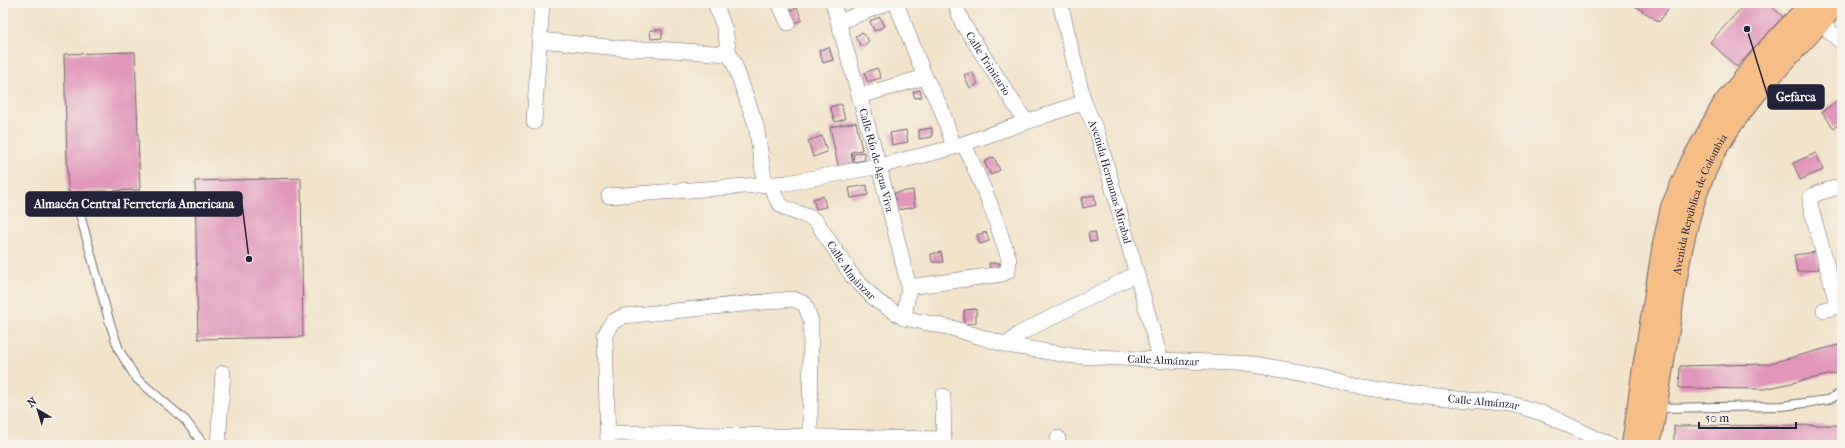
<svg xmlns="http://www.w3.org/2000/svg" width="1845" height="448" font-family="'IM FELL French Canon',serif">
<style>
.building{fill:#e097bb}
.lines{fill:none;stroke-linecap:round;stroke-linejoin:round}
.service-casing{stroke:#6b666d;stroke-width:10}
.minor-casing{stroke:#6b666d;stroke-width:16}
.primary-casing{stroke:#6b666d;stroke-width:24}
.service{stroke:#fff;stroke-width:8}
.minor{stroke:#fff;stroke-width:15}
.primary{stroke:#f6be87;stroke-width:22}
.labels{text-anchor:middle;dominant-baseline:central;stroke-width:3;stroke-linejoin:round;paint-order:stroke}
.street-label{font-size:11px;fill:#22223b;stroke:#f7f3e8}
.leader{fill:none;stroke:#22223b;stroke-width:1.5}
.callout-dot{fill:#22223b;stroke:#f7f3e8;stroke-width:1.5}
.callout{fill:#22223b;stroke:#22223b;stroke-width:1.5}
.callout-label{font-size:12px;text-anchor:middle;font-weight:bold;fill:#fff}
</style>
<rect width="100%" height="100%" fill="#f7f3e8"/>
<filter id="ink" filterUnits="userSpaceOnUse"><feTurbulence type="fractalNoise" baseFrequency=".025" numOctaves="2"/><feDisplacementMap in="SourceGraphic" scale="8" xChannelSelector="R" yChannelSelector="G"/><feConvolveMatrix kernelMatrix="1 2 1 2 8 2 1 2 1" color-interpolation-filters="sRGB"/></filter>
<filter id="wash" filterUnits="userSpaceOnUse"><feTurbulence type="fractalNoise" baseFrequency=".012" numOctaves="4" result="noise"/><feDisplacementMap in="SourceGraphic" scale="16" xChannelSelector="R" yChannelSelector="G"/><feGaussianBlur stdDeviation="0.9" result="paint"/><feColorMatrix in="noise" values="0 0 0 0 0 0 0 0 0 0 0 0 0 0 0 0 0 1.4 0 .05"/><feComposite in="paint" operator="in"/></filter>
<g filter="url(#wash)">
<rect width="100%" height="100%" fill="#f2e3c9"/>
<g id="blocks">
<!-- building -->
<path class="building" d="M1631 3H1672L1659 22Z
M1746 3H1768L1783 17 1737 67 1710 42Z
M797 8 802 20 793 24 788 12Z
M880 17 885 26 874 31 870 21Z
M650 30H662V38L651 39Z
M862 32 869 41 862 47 855 37Z
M829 47 833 60 823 63 819 50Z
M135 52 140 190 68 192 64 54Z
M877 68 881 78 868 82 864 73Z
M972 72 978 84 970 88 964 75Z
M920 90 922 97 915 98 913 92Z
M1842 97V122L1834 128 1822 112Z
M841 104 845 119 835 122 830 107Z
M856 122 862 150 851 152 853 163 838 166 830 127Z
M932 128V137L919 139V130Z
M906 130 908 142 892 145 890 133Z
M822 136 827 152 813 157 808 141Z
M864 152 865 160 854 162 853 154Z
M1816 153 1823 170 1800 180 1793 163Z
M994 157 1000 170 991 175 984 162Z
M301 178 303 337 198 339 195 181Z
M867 185 868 195 851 198 849 188Z
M913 190 915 207 897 210 894 193Z
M1094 195 1096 205 1083 208 1081 198Z
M823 196 826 207 816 209 813 199Z
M986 232 989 241 980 244 977 235Z
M1095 232 1097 241 1090 242 1088 233Z
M941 252 943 262H932L931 254Z
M1817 252 1819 269 1797 272 1794 255Z
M989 263H1000V272H990Z
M976 309V323L964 324V310Z
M1842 344V372L1764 389 1679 388 1680 366 1767 364Z
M1842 425V445H1674V426Z"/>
</g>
</g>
<g filter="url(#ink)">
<use href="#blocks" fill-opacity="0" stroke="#6b666d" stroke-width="1"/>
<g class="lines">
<defs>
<path id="service" d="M78 207 109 320 119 350 136 378 185 420 204 445
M1657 408 1782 406 1827 400 1842 393"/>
<g id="minor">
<path d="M715 3 725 30 729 54 734 63 756 125 765 184"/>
<path d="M779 3 788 23"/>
<path id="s1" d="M833 3 879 166 909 287 904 318"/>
<path d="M896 3 925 77 941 108 954 147"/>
<path id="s2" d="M957 3V9L963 24 1026 122"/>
<path id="s3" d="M1060 3 1084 102 1098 135 1161 361"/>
<path d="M1814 16 1842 43"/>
<path d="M839 22 887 3"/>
<path d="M540 40 628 49H656L729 54"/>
<path d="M860 96 925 77"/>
<path d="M534 122 542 3"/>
<path id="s4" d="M771 184C779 217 794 207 816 221L853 277 877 301 904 318 952 328 1007 345 1073 356 1254 364 1306 373 1349 385 1415 395 1512 404 1545 414 1610 445"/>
<path d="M609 196 787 183 879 166 948 149 1084 102"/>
<path d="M909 287 1002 274 1008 271 1009 259 989 201 964 144"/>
<path d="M1838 307 1810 204 1811 197 1818 193 1842 186"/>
<path d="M1824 310 1842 305"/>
<path d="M1007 345 1019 334 1136 274"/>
<path d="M943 396 944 445"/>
<path d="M609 433 944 439"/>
<path d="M218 445 223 373"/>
<path d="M608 445 605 335 612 322 624 316 793 299 805 304 811 321 810 436"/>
<path d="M1058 445V438"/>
</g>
<g id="primary">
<path d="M1633 445 1644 367 1664 244 1672 207 1692 162 1724 104 1769 49 1812 3"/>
<path id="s5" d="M1649 445C1657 400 1664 355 1671 310 1679 254 1689 195 1718 145 1749 92 1796 50 1836 3"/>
</g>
</defs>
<!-- service casing -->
<use href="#service" class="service-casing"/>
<!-- minor casing -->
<use href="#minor" class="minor-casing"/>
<!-- primary casing -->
<use href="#primary" class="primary-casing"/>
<!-- service -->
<use href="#service" class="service"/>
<!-- minor -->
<use href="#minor" class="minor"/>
<!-- primary -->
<use href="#primary" class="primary"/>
</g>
</g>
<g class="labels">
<!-- street labels -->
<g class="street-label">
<text stroke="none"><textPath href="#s2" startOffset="69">Calle Trinitario</textPath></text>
<text stroke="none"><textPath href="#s1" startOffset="163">Calle Río de Agua Viva</textPath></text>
<text stroke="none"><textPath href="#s3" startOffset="186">Avenida Hermanas Mirabal</textPath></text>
<text stroke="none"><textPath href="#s5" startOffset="247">Avenida República de Colombia</textPath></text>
<text stroke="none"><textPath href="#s4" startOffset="123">Calle Almánzar</textPath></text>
<text stroke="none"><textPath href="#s4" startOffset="459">Calle Almánzar</textPath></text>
<text stroke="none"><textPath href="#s4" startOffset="783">Calle Almánzar</textPath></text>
</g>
</g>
<!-- callouts -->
<path class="leader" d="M1747 29L1768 97M249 259L242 204"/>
<g class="callout-dot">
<circle cx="1747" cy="29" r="4"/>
<circle cx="249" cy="259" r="4"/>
</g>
<g class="callout">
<rect x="1768" y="85" width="56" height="24" rx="4"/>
<rect x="26" y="192" width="216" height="24" rx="4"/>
</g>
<g class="callout-label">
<text x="1796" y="101">Gefarca</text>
<text x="134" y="208">Almacén Central Ferretería Americana</text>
</g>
<!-- margin -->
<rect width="1845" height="448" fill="none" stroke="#f7f3e8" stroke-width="16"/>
<!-- north arrow -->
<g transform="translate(38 410) rotate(322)" stroke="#f7f3e8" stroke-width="3" paint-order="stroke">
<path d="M0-3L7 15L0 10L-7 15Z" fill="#22223b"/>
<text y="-6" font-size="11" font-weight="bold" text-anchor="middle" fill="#22223b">N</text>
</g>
<!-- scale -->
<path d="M1699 422v6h97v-6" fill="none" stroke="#22223b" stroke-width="2"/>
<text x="1705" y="422" font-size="12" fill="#22223b" stroke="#f7f3e8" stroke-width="3" paint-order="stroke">50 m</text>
</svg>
